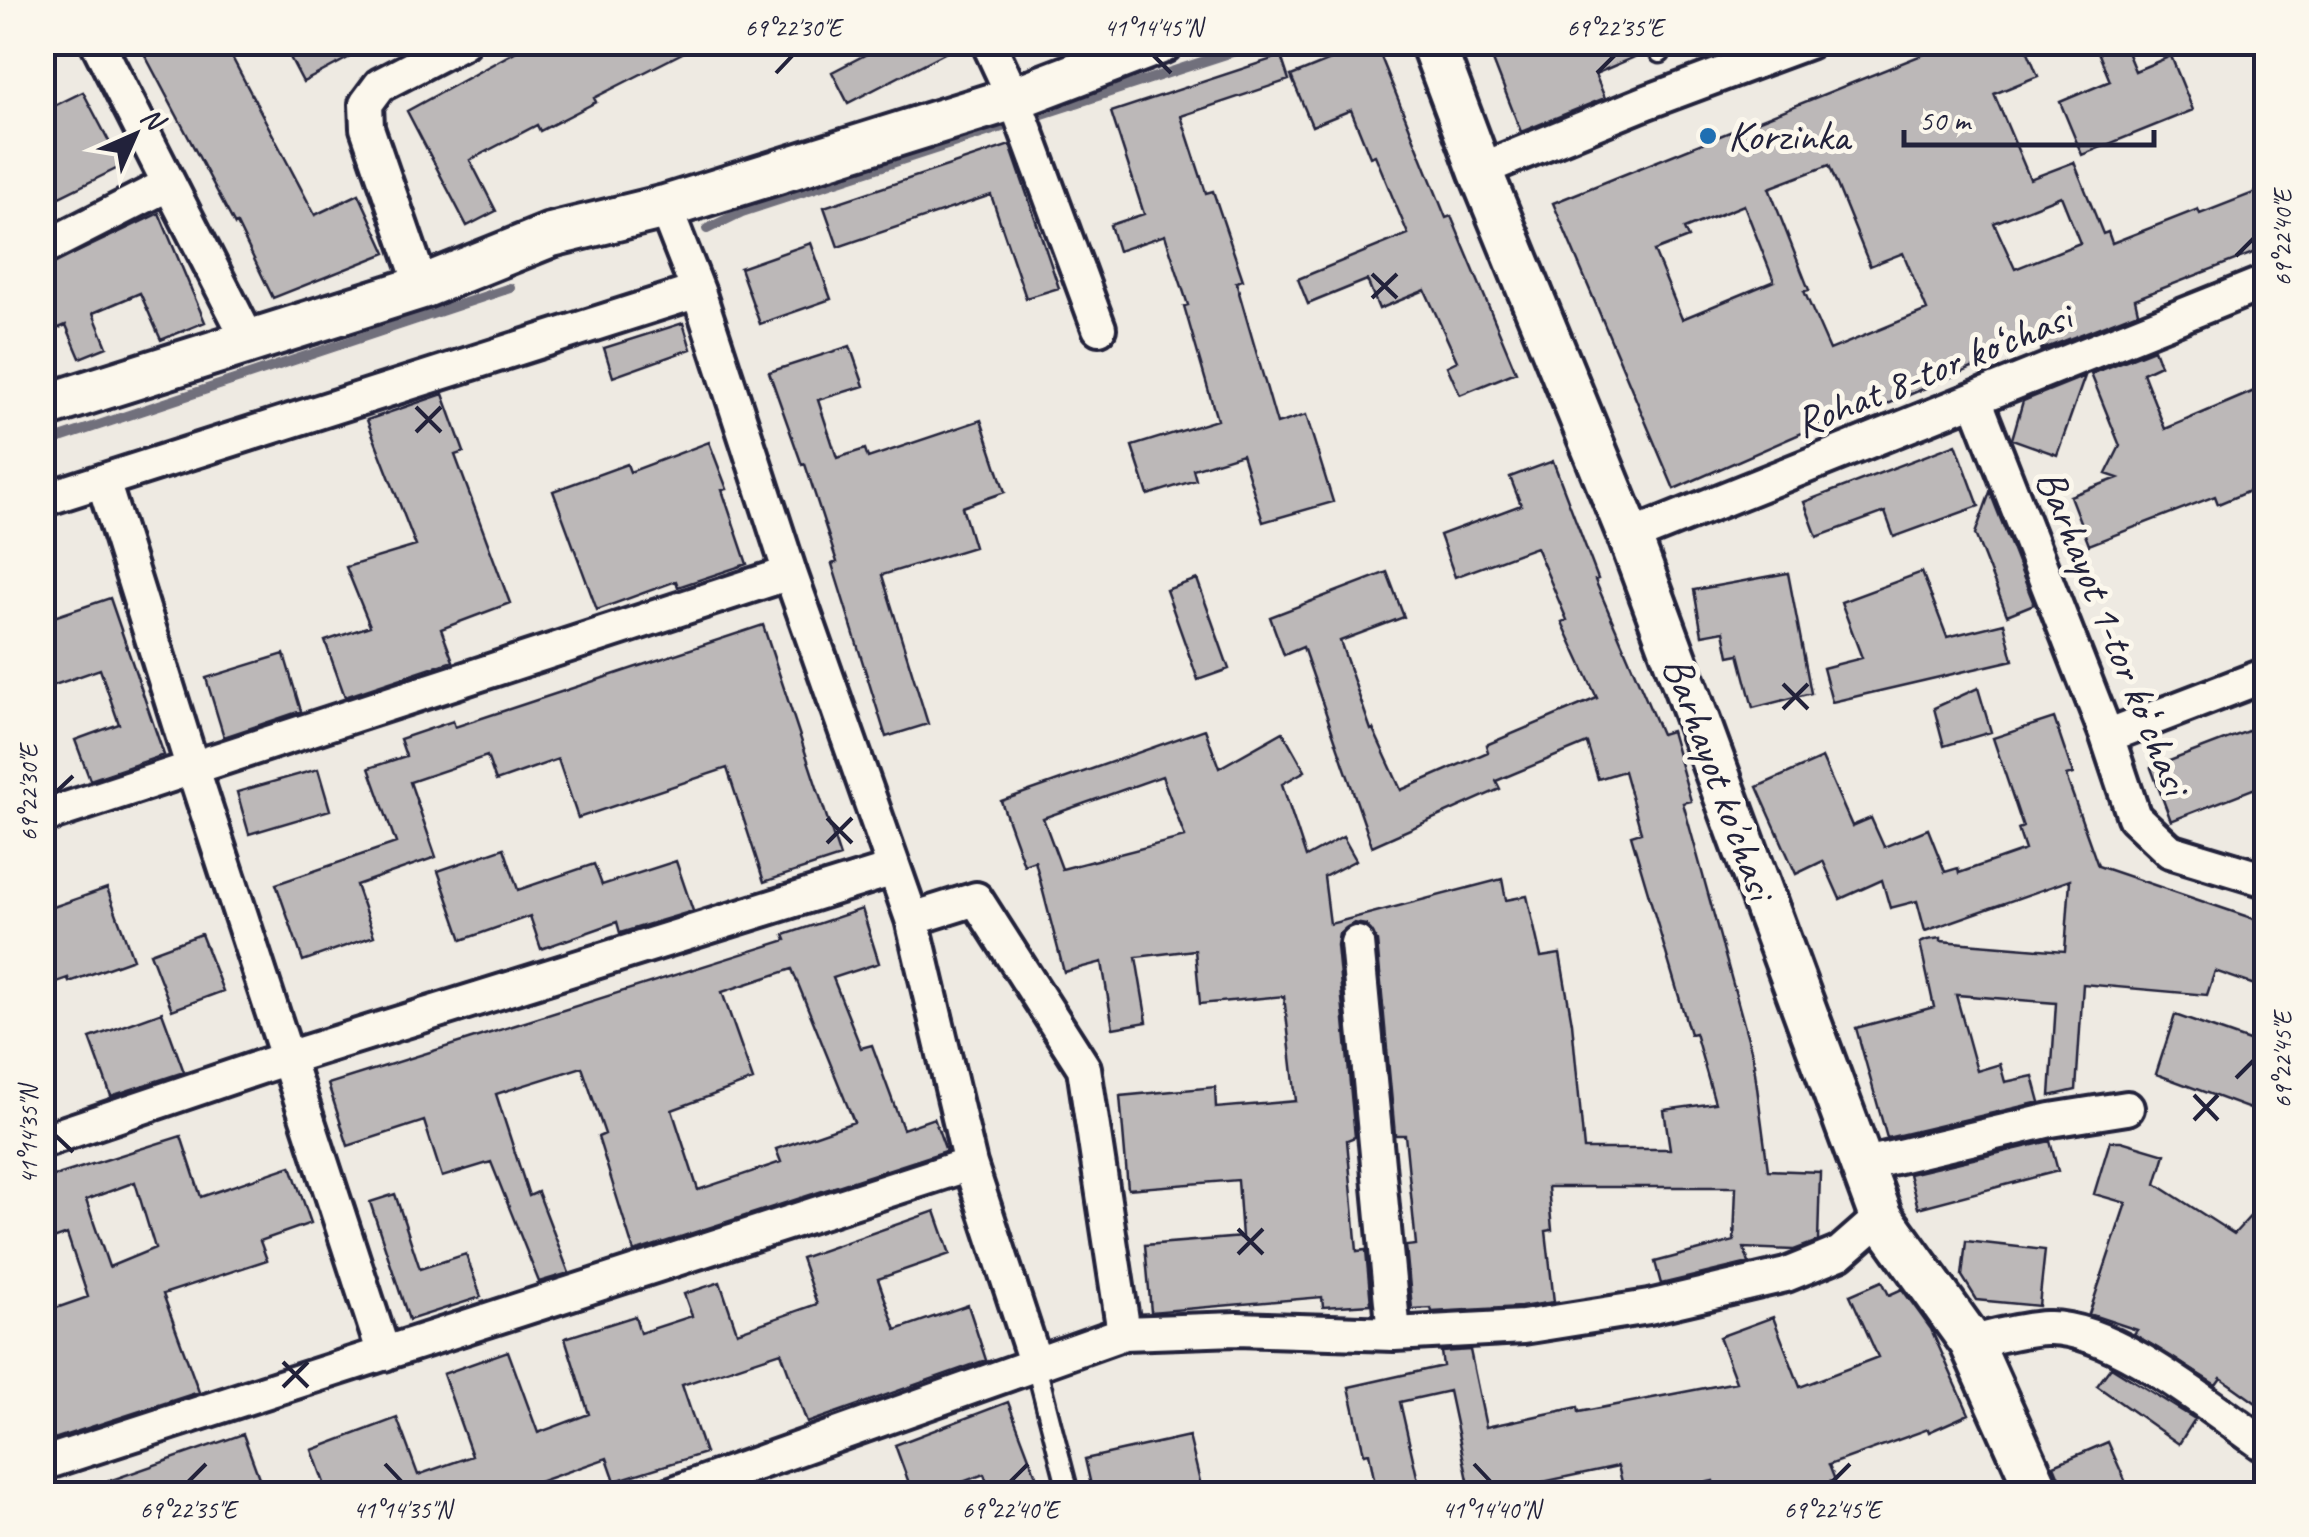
<svg xmlns="http://www.w3.org/2000/svg" width="2309" height="1537" font-family="Caveat,sans-serif">
<style>
.lines{fill:none;stroke-linecap:round;stroke-linejoin:round}
.stream{stroke:#716f7c;stroke-width:10}
.building{fill:#bcb8b8;stroke:#22223b;stroke-width:2.5;fill-rule:evenodd}
.service-casing{stroke:#22223b;stroke-width:25}
.minor-casing{stroke:#22223b;stroke-width:40}
.tertiary-casing{stroke:#22223b;stroke-width:50}
.service{stroke:#fbf7ec;stroke-width:18}
.minor{stroke:#fbf7ec;stroke-width:32}
.tertiary{stroke:#fbf7ec;stroke-width:42}
.ticks{fill:none;stroke:#22223b;stroke-width:4}
.poi-dot{fill:#1f6fb2;stroke:#fbf7ec;stroke-width:4}
.labels{text-anchor:middle;dominant-baseline:central;stroke-width:10;stroke-linejoin:round;paint-order:stroke}
.poi-label{font-size:42px;fill:#22223b;stroke:#fbf7ec;text-anchor:start}
.street-label{font-size:42px;fill:#22223b;stroke:#fbf7ec}
.neatline{fill:none;stroke:#22223b;stroke-width:4}
.ticks-label{font-size:25px;text-anchor:middle;fill:#22223b}
</style>
<rect width="100%" height="100%" fill="#eeeae2"/>
<filter id="ink" filterUnits="userSpaceOnUse"><feTurbulence type="fractalNoise" baseFrequency=".01" numOctaves="2"/><feDisplacementMap in="SourceGraphic" scale="20" xChannelSelector="R" yChannelSelector="G"/><feConvolveMatrix kernelMatrix="1 2 1 2 8 2 1 2 1" color-interpolation-filters="sRGB"/></filter>
<g filter="url(#ink)">
<g class="lines">
<!-- stream -->
<path class="stream" d="M707 229 742 212 1263 42
M42 444 510 288"/>
</g>
<!-- building -->
<path class="building" d="M138 42H224L315 215 359 194 386 253 273 298 237 224 235 225Z
M282 42H378L303 82Z
M533 42H704L594 98 596 102 540 131 537 125 470 160 496 211 467 226 407 111Z
M890 42H966L848 103 832 72Z
M1375 42 1446 218 1451 216 1516 372 1460 395 1447 366 1457 361 1425 290 1379 309 1367 280 1308 304 1298 279 1408 234 1375 155 1370 157 1351 110 1312 126 1291 76Z
M1486 42H1643L1646 52 1595 74 1605 98 1521 132Z
M1954 42H2024L2038 76 1994 94 2030 179 2074 162 2103 234 2108 232 2112 243 2198 209 2200 214 2266 188V248L2135 299 2138 312 2041 350 2047 336 1862 415 1859 408 1674 489 1553 203ZM1829 165 1870 266 1903 253 1927 310 1830 350 1804 291 1809 290 1769 188ZM2061 196 2080 243 2015 269 1994 223ZM1744 205 1774 281 1682 319 1654 251 1688 238 1684 229Z
M2094 42H2123L2135 71 2171 56 2193 110 2082 155 2060 102 2110 81Z
M1281 56 1289 80 1181 116 1206 193 1213 191 1243 280 1236 282 1277 424 1306 415 1333 502 1263 522 1242 454 1193 469 1196 480 1148 495 1132 446 1217 420 1184 306 1188 305 1165 235 1118 251 1110 225 1144 214 1111 112Z
M83 92 122 166 55 199 42 177V112Z
M1010 145 1059 288 1026 298 991 195 838 247 824 207Z
M159 213 205 322 161 340 140 293 93 313 107 347 80 358 66 325 42 335V269Z
M811 243 831 299 760 324 740 268Z
M683 323 691 349 613 377 604 348Z
M850 346 864 386 818 400 837 458 865 449 868 458 981 420 1005 492 962 507 974 547 882 575 928 724 886 737 832 564 837 562 805 464 802 465 769 372Z
M2154 349 2160 365 2143 373 2165 429 2266 386V484L2218 504 2215 496 2089 545 2070 496 2118 478 2106 474 2120 446 2091 374Z
M2085 376 2057 455 2012 439 2023 401Z
M443 394 464 452 455 455 510 603 441 629 453 661 345 697 325 641 370 626 346 567 416 546 367 420Z
M709 442 727 489 722 490 747 564 678 587 676 581 597 610 553 491 627 464 630 472Z
M1956 444 1979 506 1894 537 1885 512 1817 537 1804 502Z
M1553 461 1598 579 1595 580 1661 734 1671 731 1691 801 1683 803 1753 1057 1768 1170 1820 1172 1818 1241 1794 1250 1744 1248 1749 1263 1661 1284 1655 1262 1734 1241 1736 1187H1548L1552 1230 1546 1231 1554 1302 1521 1307 1432 1312 1431 1308 1412 1309 1406 1246 1416 1245 1405 1135H1395L1377 941 1366 925 1354 923 1339 934 1337 945 1355 1137 1347 1140 1357 1251 1366 1250 1371 1304 1323 1307 1322 1297 1151 1312 1145 1245 1242 1237 1238 1180 1128 1189 1120 1096 1215 1087 1216 1108 1296 1101 1284 996 1200 1004 1195 950 1136 957 1147 1022 1113 1028 1102 962 1064 972 1035 861 1024 865 1001 801 1205 729 1219 768 1283 732 1305 771 1282 784 1306 857 1343 837 1356 860 1324 877 1330 924 1502 879 1506 900 1527 896 1541 957 1560 954 1572 1023 1584 1149H1670L1664 1110 1715 1103 1695 1033 1690 1034 1631 835 1641 832 1624 771 1598 779 1587 743 1496 781 1500 789 1372 846 1303 647 1284 655 1270 617 1387 572 1404 617 1340 641 1371 730 1373 729 1401 790 1488 752 1486 745 1597 698 1562 622 1567 620 1536 547 1455 577 1440 535 1521 505 1510 477ZM1162 776 1185 837 1062 869 1043 818Z
M1990 492 2034 604 2007 615 1975 534Z
M1922 572 1947 637 2004 623 2013 660 1832 702 1823 668 1862 658 1841 602Z
M1788 573 1811 693 1753 708 1739 654 1729 656 1724 631 1702 635 1694 590Z
M1197 579 1229 669 1198 680 1166 590Z
M110 598 164 755 90 780 75 740 119 724 100 669 43 689 42 621Z
M763 625 840 857 764 882 727 768 578 818 558 759 496 781 487 756 410 782 436 857 356 885 374 936 303 961 276 884 396 843 369 768 406 756 400 739 453 721 455 727Z
M284 654 301 711 224 737 206 678Z
M1978 688 1991 732 1944 746 1934 708Z
M2054 718 2073 774 2066 776 2098 866 2266 923V989L2215 971 2207 995 2083 984 2076 1090 2050 1096 2056 1003 1956 995 1977 1071 2000 1064 2005 1082 2033 1076 2040 1102 1887 1138 1856 1028 1934 1007 1920 943 1927 940 1941 938V941L2065 951 2070 880 1925 931 1917 901 1890 908 1882 880 1840 899 1823 861 1796 874 1757 787 1822 758 1852 826 1871 818 1884 847 1928 829 1945 872 1958 868 1959 873 2025 850 2018 829 2023 827 1993 738Z
M2266 724V784L2171 821 2151 768Z
M318 769 330 810 249 834 237 792Z
M504 848 518 890 594 864 602 885 676 861 693 911 620 933 617 922 541 949 530 916 462 940 438 871Z
M107 888 133 959 69 982 68 978 42 987V911Z
M862 909 879 963 833 978 861 1048 872 1045 903 1129 934 1118 946 1151 634 1252 598 1137 605 1134 582 1067 496 1094 529 1196 538 1192 569 1273 539 1282 491 1162 442 1177 424 1121 348 1146 328 1084 786 940 784 935ZM792 969 854 1122 776 1149 781 1162 698 1190 672 1110 753 1080 722 992Z
M201 934 223 991 172 1010 150 953Z
M162 1012 184 1072 111 1096 90 1038Z
M2175 1015 2266 1047V1115L2156 1074Z
M181 1136 201 1197 291 1166 311 1223 260 1241 267 1260 163 1294 199 1392 54 1439 42 1406V1313L88 1297 67 1234 42 1243V1180ZM135 1182 155 1248 109 1267 86 1200Z
M2050 1141 2058 1171 1918 1208 1909 1174Z
M2110 1141H2121L2165 1154 2156 1184 2234 1234 2266 1199V1410L2221 1378 2216 1385 2134 1334 2137 1330 2089 1314 2126 1203 2094 1194Z
M395 1194 420 1269 466 1254 481 1297 409 1320 370 1202Z
M935 1211 950 1254 878 1279 896 1330 968 1305 986 1360 807 1423 781 1352 682 1385 705 1453 615 1481 607 1458 504 1494H328L312 1450 397 1418 418 1475 472 1456 443 1374 508 1351 538 1433 589 1414 565 1338 635 1316 640 1333 692 1316 684 1294 720 1282 737 1332 817 1304 801 1258Z
M1966 1241 2045 1250 2039 1306 1977 1300 1962 1276Z
M1882 1281 1889 1295 1902 1289 1931 1329 1969 1414 1929 1432 1928 1429 1829 1465 1835 1480 1797 1494H1716L1713 1481 1652 1494H1625L1618 1466 1500 1491 1501 1494H1471L1449 1391 1400 1402 1421 1494H1377L1369 1453 1364 1454 1349 1387 1443 1366 1441 1352 1470 1350 1486 1427 1578 1407 1579 1412 1736 1382 1719 1337 1773 1317 1800 1387 1878 1357 1850 1295Z
M2111 1367 2195 1419 2179 1444 2097 1386Z
M1008 1402 1043 1494H991L984 1474 930 1494H913L895 1445Z
M243 1434 265 1494H84L83 1490Z
M1189 1436 1203 1494H1093L1085 1459Z
M2108 1442 2131 1494H2066L2054 1465Z"/>
<g class="lines">
<defs>
<path id="service" d="M1655 42 1660 53
M1035 1362 1069 1494"/>
<path id="minor" d="M97 42 248 339
M988 42 1014 98 1099 328
M1480 170 1647 102 1808 42
M665 207 698 291 790 573 912 919 976 899 1084 1068 1124 1333
M42 249 169 184
M422 287 367 128 366 104 380 85 463 42
M1975 399 2107 736 2134 817 2170 851 2266 880
M103 481 193 769 384 1354
M42 500 698 291
M1630 537 2266 282
M2107 736 2266 675
M42 817 790 573
M1357 943 1394 1334
M42 1141 287 1058 894 869
M970 1164 1035 1362
M1861 1165 2051 1120 2127 1108
M1971 1342C1995 1337 2022 1329 2046 1328 2112 1325 2213 1409 2266 1446
M42 1464 970 1164 912 919
M671 1494 1124 1333 1237 1329 1394 1334 1523 1327 1649 1307 1786 1275 1840 1253 1881 1217"/>
<path id="tertiary" d="M1432 42 1480 170 1630 537 1881 1217 1971 1342 2039 1494
M42 407 422 287 551 235 665 207 1014 98 1161 42"/>
</defs>
<!-- service casing -->
<use href="#service" class="service-casing"/>
<!-- minor casing -->
<use href="#minor" class="minor-casing"/>
<!-- tertiary casing -->
<use href="#tertiary" class="tertiary-casing"/>
<!-- service -->
<use href="#service" class="service"/>
<!-- minor -->
<use href="#minor" class="minor"/>
<!-- tertiary -->
<use href="#tertiary" class="tertiary"/>
</g>
</g>
<!-- ticks -->
<path class="ticks" d="M1153 55 1171 73M776 73 793 55M1597 73 1615 55M2236 256 2254 238M1372 274 1397 298M1372 298 1397 274M416 407 441 432M416 432 441 407M1783 684 1808 709M1783 709 1808 684M55 793 73 776M827 818 852 843M827 843 852 818M2236 1078 2254 1060M2194 1095 2218 1120M2194 1120 2218 1095M55 1135 73 1152M1238 1229 1263 1254M1238 1254 1263 1229M283 1362 308 1387M283 1387 308 1362M385 1464 402 1482M1474 1464 1491 1482M188 1482 206 1464M1010 1482 1028 1464M1832 1482 1850 1464"/>
<!-- markers -->
<circle class="poi-dot" cx="1708" cy="136" r="10"/>
<g class="labels">
<!-- poi labels -->
<g class="poi-label">
<text x="1728" y="136">Korzinka</text>
</g>
<!-- street labels -->
<g class="street-label">
<text transform="translate(1933 370) rotate(-22)">Rohat 8-tor ko‘chasi</text>
<text transform="translate(2113 632) rotate(68)">Barhayot 1-tor koʻchasi</text>
<text transform="translate(1719 778) rotate(70)">Barhayot ko'chasi</text>
</g>
</g>
<!-- margin -->
<rect width="2309" height="1537" fill="none" stroke="#fbf7ec" stroke-width="110"/>
<!-- north arrow -->
<g transform="translate(135 135) rotate(45)" stroke="#fbf7ec" stroke-width="8" paint-order="stroke">
<path d="M0-8L18 38L0 25L-18 38Z" fill="#22223b"/>
<text y="-15" font-size="28" font-weight="bold" text-anchor="middle" fill="#22223b">N</text>
</g>
<!-- scale -->
<path d="M1904 130v15h250v-15" fill="none" stroke="#22223b" stroke-width="5"/>
<text x="1919" y="130" font-size="30" fill="#22223b" stroke="#fbf7ec" stroke-width="8" paint-order="stroke">50 m</text>
<rect x="55" y="55" width="2199" height="1427" class="neatline"/>
<g class="ticks-label">
<text x="793" y="36">69°22'30"E</text>
<text x="1153" y="36">41°14'45"N</text>
<text x="1615" y="36">69°22'35"E</text>
<text transform="translate(2282 238) rotate(-90)" y="9">69°22'40"E</text>
<text transform="translate(28 793) rotate(-90)" y="9">69°22'30"E</text>
<text transform="translate(2282 1060) rotate(-90)" y="9">69°22'45"E</text>
<text transform="translate(28 1135) rotate(-90)" y="9">41°14'35"N</text>
<text x="188" y="1518">69°22'35"E</text>
<text x="402" y="1518">41°14'35"N</text>
<text x="1010" y="1518">69°22'40"E</text>
<text x="1491" y="1518">41°14'40"N</text>
<text x="1832" y="1518">69°22'45"E</text>
</g>
</svg>
